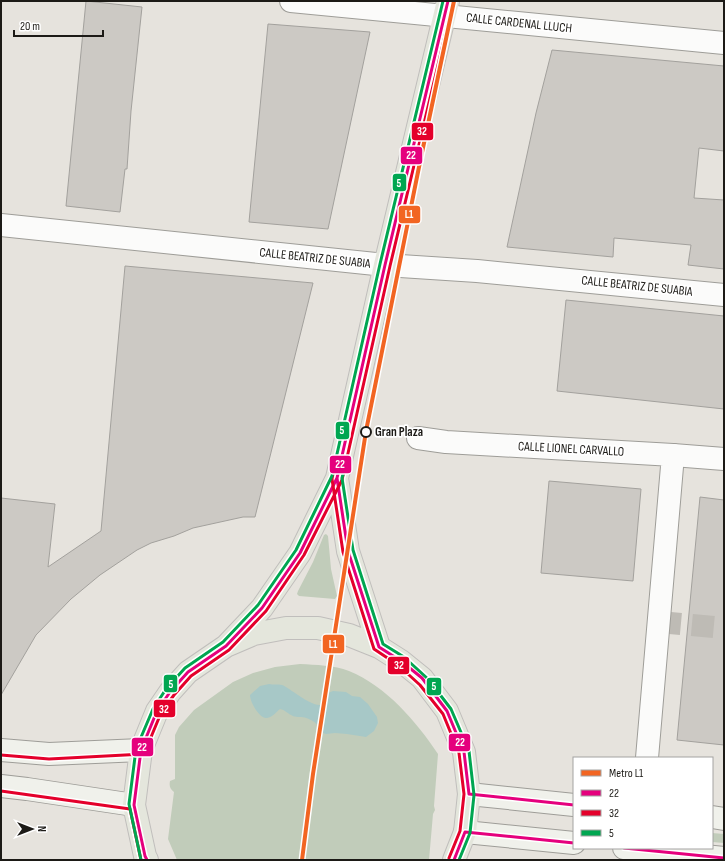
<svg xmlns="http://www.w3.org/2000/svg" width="725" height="861" font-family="'Sofia Sans Condensed',sans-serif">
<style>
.green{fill:#c1ccba}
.water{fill:#a7c8c7}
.building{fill:#ccc9c4;stroke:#a3a19d}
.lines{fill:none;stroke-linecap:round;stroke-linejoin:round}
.pedestrian-tunnel{stroke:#bebbb5;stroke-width:22;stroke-dasharray:22 11;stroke-linecap:butt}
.pedestrian-casing{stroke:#9e9d98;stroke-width:24}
.minor-casing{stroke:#9e9d98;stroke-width:24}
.secondary-casing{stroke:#9e9d98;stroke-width:24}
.primary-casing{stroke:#c0bebc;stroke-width:24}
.pedestrian{stroke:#fbfbfa;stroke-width:22}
.minor{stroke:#fbfbfa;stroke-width:22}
.secondary{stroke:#f0f1eb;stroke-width:22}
.primary{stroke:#e4e6dc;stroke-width:22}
.bus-1-casing{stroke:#fff;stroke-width:6}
.bus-2-casing{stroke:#fff;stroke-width:6}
.bus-3-casing{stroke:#fff;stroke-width:6}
.bus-1{stroke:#e5007d;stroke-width:3}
.bus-2{stroke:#e4002b;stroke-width:3}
.bus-3{stroke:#00a651;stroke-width:3}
.metro-1-casing{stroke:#fff;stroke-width:7}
.metro-1{stroke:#f26522;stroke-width:4}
.stop-dot{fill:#fff;stroke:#1c1a16;stroke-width:2}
.labels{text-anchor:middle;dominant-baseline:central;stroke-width:3.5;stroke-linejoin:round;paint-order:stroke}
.street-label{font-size:13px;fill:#1c1a16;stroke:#fff}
.stop-label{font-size:13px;font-weight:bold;fill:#1c1a16;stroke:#fff;text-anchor:start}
.line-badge{stroke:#fff;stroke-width:1.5}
.badge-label{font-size:11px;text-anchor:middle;font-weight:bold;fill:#fff}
</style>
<rect width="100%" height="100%" fill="#e6e3dd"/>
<!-- green -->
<path class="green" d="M326 534 328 536 331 569 337 596 335 599 299 596 297 594 298 591 313 562 324 535Z
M300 664C316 665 334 665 349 671 386 686 416 721 438 754L434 806 435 810 433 814 429 860H177L168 839 174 792C170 789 169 786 170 781L175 779V735L179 727 194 710 233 682 253 673 275 667Z
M712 833 724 834V843L712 842Z"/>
<!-- water -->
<path class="water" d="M269 684C273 685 278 684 282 685 291 688 320 716 327 700 327 698 327 695 328 693L333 691 346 692 352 696 360 697 368 704 377 717 378 723 374 731 366 737 347 734 335 733 326 734 323 733C318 724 312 718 301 717 298 717 294 717 291 715 287 713 285 710 280 709 276 712 272 718 266 718 259 718 250 702 250 695L260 686Z"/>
<!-- building -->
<path class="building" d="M86 1 142 7 131 111 127 169H125L120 212 66 206Z
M268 24 370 32 328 229 249 222Z
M552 50 724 66V151L699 148 694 198 724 200V269L688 265 691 245 614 238 613 257 507 247 536 113Z
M125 266 313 283 255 517H243L193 528 174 536 151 543 137 550 100 575 71 599 36 635 1 695V498L55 504 48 567 101 531Z
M566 300 724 316V409L557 391Z
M549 481 641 489 633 581 541 573Z
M700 497 724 500V745L677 740Z"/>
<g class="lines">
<!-- pedestrian-tunnel -->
<path class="pedestrian-tunnel" d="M659 622 724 628"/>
<defs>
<path id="pedestrian" d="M418 438 446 442 673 455 647 758"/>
<path id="minor" d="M291 1 724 43
M1 225 385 265 477 271 724 295
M673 455 724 459"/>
<path id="secondary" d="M1 750 49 754 141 750
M1 786 27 789 134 805
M469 794 574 805
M712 817 724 819
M465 832 574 843
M624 848 724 858"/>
<path id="primary" d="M337 478 348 551 379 647
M226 646 262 608 300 553 337 478 385 265 448 1
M147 860 145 856 134 805 141 750 157 711 170 692 188 672 226 646 254 634 286 628H318L349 635 379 647 401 661 422 678 447 711 464 752 469 794 465 832 454 860"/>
</defs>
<!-- pedestrian casing -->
<use href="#pedestrian" class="pedestrian-casing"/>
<!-- minor casing -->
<use href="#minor" class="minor-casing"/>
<!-- secondary casing -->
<use href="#secondary" class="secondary-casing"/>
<!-- primary casing -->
<use href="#primary" class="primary-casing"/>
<!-- pedestrian -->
<use href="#pedestrian" class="pedestrian"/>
<!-- minor -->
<use href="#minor" class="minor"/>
<!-- secondary -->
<use href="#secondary" class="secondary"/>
<!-- primary -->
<use href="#primary" class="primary"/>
<defs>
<path id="bus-1" d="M448 1 385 265 337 478 348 551 379 647 401 661 422 678 447 711 464 752 469 794 574 805
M624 848 724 858
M147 860 145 856 134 805 141 750 157 711 170 692 188 672 226 646 262 608 300 553 337 478 339 470
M454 860 465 832 574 843"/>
<path id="bus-2" d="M334 469 332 479 343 552 374 649 398 665 420 685 443 714 459 753 464 794 460 831 449 858
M1 755 49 759 144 754 161 713 174 695 191 676 229 650 266 611 304 555 342 480 390 266 453 2
M1 791 130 809 141 860"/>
<path id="bus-3" d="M344 471 342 478 353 550 383 644 404 657 428 679 451 709 469 751 474 795 470 833 459 860
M141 860 129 804 136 749 153 709 166 689 185 668 223 642 258 605 296 550 332 476 380 264 443 1"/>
</defs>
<!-- bus-1 casing -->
<use href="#bus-1" class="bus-1-casing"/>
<!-- bus-2 casing -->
<use href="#bus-2" class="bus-2-casing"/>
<!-- bus-3 casing -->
<use href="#bus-3" class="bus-3-casing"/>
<!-- bus-1 -->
<use href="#bus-1" class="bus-1"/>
<!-- bus-2 -->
<use href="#bus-2" class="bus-2"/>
<!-- bus-3 -->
<use href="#bus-3" class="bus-3"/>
<defs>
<path id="metro-1" d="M302 860 313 774 366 431 420 162 454 1"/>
</defs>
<!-- metro-1 casing -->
<use href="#metro-1" class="metro-1-casing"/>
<!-- metro-1 -->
<use href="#metro-1" class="metro-1"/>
</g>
<!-- markers -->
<circle class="stop-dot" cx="366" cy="432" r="5"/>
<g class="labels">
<!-- street labels -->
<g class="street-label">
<text transform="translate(519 23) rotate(6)">CALLE CARDENAL LLUCH</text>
<text transform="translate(315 258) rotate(6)">CALLE BEATRIZ DE SUABIA</text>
<text transform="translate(637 286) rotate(6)">CALLE BEATRIZ DE SUABIA</text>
<text transform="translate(571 449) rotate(3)">CALLE LIONEL CARVALLO</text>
</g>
<!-- stop labels -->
<g class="stop-label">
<text x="375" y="432">Gran Plaza</text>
</g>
</g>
<g class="line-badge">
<rect x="411" y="122" width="23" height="19" rx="4" fill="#e4002b"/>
<rect x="400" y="146" width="23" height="19" rx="4" fill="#e5007d"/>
<rect x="392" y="173" width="15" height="19" rx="4" fill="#00a651"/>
<rect x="398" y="205" width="23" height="19" rx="4" fill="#f26522"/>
<rect x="335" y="421" width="15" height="19" rx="4" fill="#00a651"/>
<rect x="329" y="455" width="23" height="19" rx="4" fill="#e5007d"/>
<rect x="322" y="634" width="23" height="20" rx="4" fill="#f26522"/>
<rect x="387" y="656" width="23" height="19" rx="4" fill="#e4002b"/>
<rect x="163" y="674" width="15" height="19" rx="4" fill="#00a651"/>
<rect x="426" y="677" width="16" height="19" rx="4" fill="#00a651"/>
<rect x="153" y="699" width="23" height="19" rx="4" fill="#e4002b"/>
<rect x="448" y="733" width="23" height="19" rx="4" fill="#e5007d"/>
<rect x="131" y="737" width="23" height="20" rx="4" fill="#e5007d"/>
</g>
<g class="badge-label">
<text x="422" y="135">32</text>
<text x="411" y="159">22</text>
<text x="399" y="187">5</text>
<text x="409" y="218">L1</text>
<text x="342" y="434">5</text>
<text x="340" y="468">22</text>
<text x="333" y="648">L1</text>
<text x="399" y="669">32</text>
<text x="171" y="688">5</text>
<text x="434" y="690">5</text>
<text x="164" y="713">32</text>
<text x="460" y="746">22</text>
<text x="142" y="751">22</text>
</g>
<!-- border -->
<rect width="725" height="861" fill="none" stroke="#1c1a16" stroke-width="4"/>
<!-- legend -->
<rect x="573" y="757" width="140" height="92" fill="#ffffff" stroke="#a4a3a2"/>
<rect x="581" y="770" width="20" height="6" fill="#f26522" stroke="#a4a3a2"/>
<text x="609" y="777" font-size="12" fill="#1c1a16">Metro L1</text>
<rect x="581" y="790" width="20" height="6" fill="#e5007d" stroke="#a4a3a2"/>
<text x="609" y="797" font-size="12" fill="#1c1a16">22</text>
<rect x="581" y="810" width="20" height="6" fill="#e4002b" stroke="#a4a3a2"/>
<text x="609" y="817" font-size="12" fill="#1c1a16">32</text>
<rect x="581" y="830" width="20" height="6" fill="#00a651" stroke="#a4a3a2"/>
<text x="609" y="837" font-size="12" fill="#1c1a16">5</text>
<!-- north arrow -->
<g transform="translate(32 829) rotate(90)" stroke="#ffffff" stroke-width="3" paint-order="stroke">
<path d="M0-3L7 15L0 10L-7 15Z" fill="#1c1a16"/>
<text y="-6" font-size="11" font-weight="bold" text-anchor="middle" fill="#1c1a16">N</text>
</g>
<!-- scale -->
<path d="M14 30v6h89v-6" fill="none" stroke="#1c1a16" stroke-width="2"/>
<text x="20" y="30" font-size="12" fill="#1c1a16" stroke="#ffffff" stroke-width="3" paint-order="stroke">20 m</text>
</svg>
